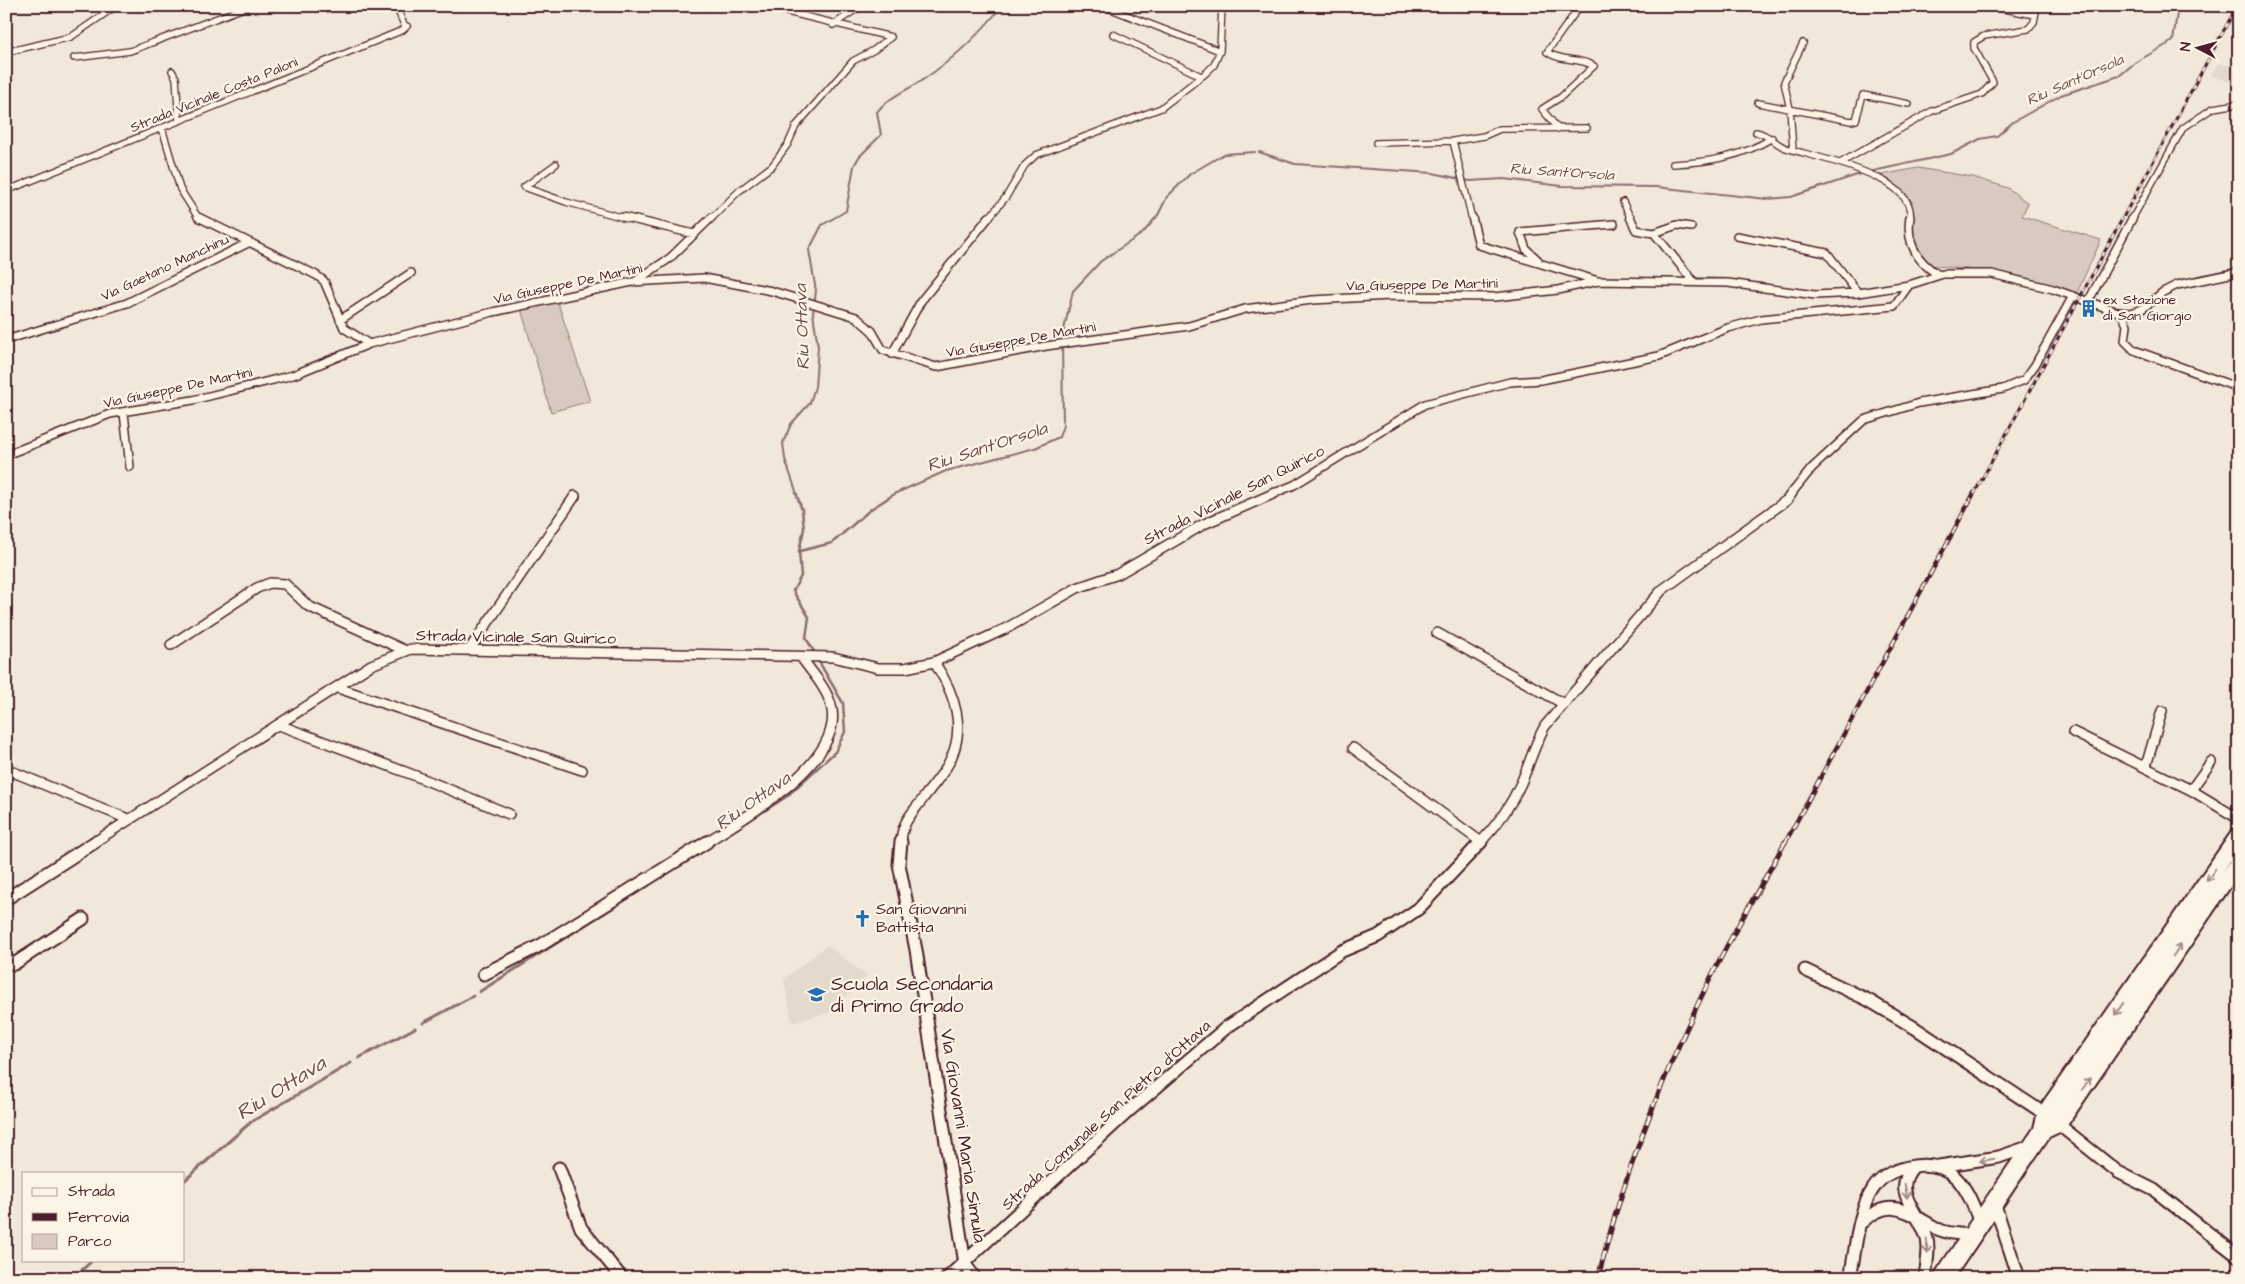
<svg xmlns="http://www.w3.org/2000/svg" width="2245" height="1284" font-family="'Architects Daughter',sans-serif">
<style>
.built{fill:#e4d9cd}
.green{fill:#d8cac0;stroke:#917476}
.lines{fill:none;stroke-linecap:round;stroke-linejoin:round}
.stream-far2{stroke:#8b6d6f;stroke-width:2}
.stream-far1{stroke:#8b6d6f;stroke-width:2.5}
.stream{stroke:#8b6d6f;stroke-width:3}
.street-far3-casing{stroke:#4a1f2b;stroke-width:8}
.street-far2-casing{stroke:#4a1f2b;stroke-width:10}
.street-far1-casing{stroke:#4a1f2b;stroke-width:12}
.street-casing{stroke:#4a1f2b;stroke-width:15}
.secondary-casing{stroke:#4a1f2b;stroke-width:4}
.street-far3{stroke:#fcf5e5;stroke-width:5.5}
.street-far2{stroke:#fcf5e5;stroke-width:7}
.street-far1{stroke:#fcf5e5;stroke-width:9}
.street{stroke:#fcf5e5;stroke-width:11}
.secondary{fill:#fcf5e5;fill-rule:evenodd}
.rail-far2-casing{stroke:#4a1f2b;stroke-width:3}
.rail-far1-casing{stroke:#4a1f2b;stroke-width:4.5}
.rail-casing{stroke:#4a1f2b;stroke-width:5}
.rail-far2{stroke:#fcf5e5;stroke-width:2;stroke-dasharray:5;stroke-linecap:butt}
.rail-far1{stroke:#fcf5e5;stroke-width:2.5;stroke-dasharray:8;stroke-linecap:butt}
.rail{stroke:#fcf5e5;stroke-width:3;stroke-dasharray:9;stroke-linecap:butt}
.oneway{stroke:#a38a88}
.labels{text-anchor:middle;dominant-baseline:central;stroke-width:4.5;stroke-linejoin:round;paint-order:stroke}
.far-street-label{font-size:14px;fill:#4a1f2b;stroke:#fcf5e5}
.far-poi-label{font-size:14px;fill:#4a1f2b;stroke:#fcf5e5;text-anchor:start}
.far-water-label{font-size:15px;font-style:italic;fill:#704c53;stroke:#fcf5e5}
.street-label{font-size:16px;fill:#4a1f2b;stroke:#fcf5e5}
.poi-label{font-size:16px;fill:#4a1f2b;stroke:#fcf5e5;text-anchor:start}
.water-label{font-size:18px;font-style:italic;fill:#704c53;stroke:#fcf5e5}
.near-poi-label{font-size:19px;fill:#4a1f2b;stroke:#fcf5e5;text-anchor:start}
.near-street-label{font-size:19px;fill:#4a1f2b;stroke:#fcf5e5}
.near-water-label{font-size:21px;font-style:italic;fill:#704c53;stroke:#fcf5e5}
</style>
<rect width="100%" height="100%" fill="#f1e8da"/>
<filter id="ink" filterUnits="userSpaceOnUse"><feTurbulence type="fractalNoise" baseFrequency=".02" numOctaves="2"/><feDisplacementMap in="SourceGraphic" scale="10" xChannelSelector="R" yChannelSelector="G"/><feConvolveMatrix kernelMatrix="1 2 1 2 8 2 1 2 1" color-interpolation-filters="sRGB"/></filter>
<g filter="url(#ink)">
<!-- built -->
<path class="built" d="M2218 63 2239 68V84L2211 76Z
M827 945 867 976 831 1012 792 1023 784 979Z"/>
<!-- green -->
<path class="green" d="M1918 168 1973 177 2008 188 2028 203 2022 216 2101 240 2077 293 2004 273 1927 265C1911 249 1910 223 1912 201L1876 176Z
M557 300 590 401 551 412 521 309Z"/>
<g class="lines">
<!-- stream-far2 -->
<path class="stream-far2" d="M1259 152 1295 164 1433 173 1470 181 1504 179 1562 186 1656 187 1767 199 1791 197 1863 173
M1869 172 1951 154 1980 139 1997 136 2013 122 2061 95 2119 76 2136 62 2173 41 2178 6
M797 494 785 459 783 443 791 424 810 403 815 387 818 347 813 313 816 291 809 250 822 225 846 211 854 166 859 157 881 135 877 112C888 97 908 90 924 79 955 58 979 35 1002 6
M894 494 946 471 1035 448 1059 437 1063 426 1062 338 1073 291 1101 261 1143 233 1158 215 1167 197 1190 174 1224 154 1255 152"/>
<!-- stream-far1 -->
<path class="stream-far1" d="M796 493 802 510 804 529 799 551 801 576 793 591 809 617 806 638 816 655
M800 551 832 543 871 509 896 493
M714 843 786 797 835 752 845 732 843 703 818 660"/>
<!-- stream -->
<path class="stream" d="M711 845 716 842
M479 992 649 885
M423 1023 473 996
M359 1058 415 1028
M184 1181 251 1122 351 1063
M73 1278 93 1260"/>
<defs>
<path id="street-far3" d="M1103 6 1220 51
M1989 6 2035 15
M833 25 861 6
M1113 34 1201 76
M6 52 71 37 116 6
M74 58 130 51 249 6
M172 71 176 78 179 121
M1758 103 1851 121 1856 120 1863 95 1909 104
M162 128 180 189 199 219
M1558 129 1542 109 1561 97 1594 66C1579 57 1561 62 1547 52L1580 6
M1756 132C1770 135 1775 144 1786 148 1816 158 1917 175 1910 219
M1376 143 1453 141
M1793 150 1790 109 1784 82 1803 43
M1842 162 1932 111 1982 94 1993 82 1974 48V42L1984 36 2028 29 2034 22 2037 6
M556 164 524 187 566 202 628 219
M1673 164C1708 162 1742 157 1772 138
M6 191 403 30 407 26 404 25 396 6
M1623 202 1631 219
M711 219 739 191 772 166 788 144 796 126 853 61 874 50 891 37 787 12 779 9 781 6
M988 219 1006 197 1025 165 1036 155 1161 108 1206 73 1214 65 1220 51 1222 6
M1472 219 1453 141 1484 136 1500 129 1587 128
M2132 219 2183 128 2213 108 2239 104"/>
<path id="street-far2" d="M198 217 316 275 324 281 344 328 369 344
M623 217 694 234
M1472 217 1479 245 1595 280
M1630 217 1636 230 1654 233 1694 282
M1910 217C1906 243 1917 262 1939 275
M1654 233 1677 225 1691 227
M1737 236 1827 253 1858 293
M1538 260 1526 249 1520 232 1614 224
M637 280 670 258 712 217
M2088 302 2133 217
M2121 312 2127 325 2125 341 2134 350 2239 388
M340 320 411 273
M6 340 127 303 248 243
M892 354 921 301 989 217
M124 413 130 467
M6 455 110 414 193 400 293 375 369 344 493 312 632 282 704 278 772 291 856 317 872 331 883 350 936 367 1046 346 1189 326 1245 309 1312 300 1391 296 1495 297 1558 290 1598 281 1728 283 1815 295 1858 293 1909 285 1943 274H1992L2053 289 2118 312 2131 313 2142 309 2163 292 2177 285 2239 272
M1272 494 1294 485 1425 404 1510 382 1541 380 1659 356 1728 328 1761 319 1894 306 1909 285
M1791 494 1812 468 1864 420 1919 403 2003 389 2024 380 2035 365 2073 296"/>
<path id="street-far1" d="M1437 633 1564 704
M171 645 257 588 270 583 285 584 308 606 406 651
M469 650 575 496
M338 688 582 770
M279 725 416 776 509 814
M2073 732 2191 790 2239 819
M1353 748 1481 842
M2146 766 2162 711
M6 769 128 819
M2191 790 2211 762
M93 843 371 665 411 649 833 657 878 668H905L934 662 1007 628 1077 588 1118 574 1204 524 1275 493
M705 843C743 819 841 764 832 710 829 690 812 673 801 657
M901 843C902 822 910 816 922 800 930 789 940 778 947 766 968 731 955 693 934 662
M1480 843C1496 826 1512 804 1521 783 1530 763 1534 745 1545 726L1662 590 1787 500 1792 493"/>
<path id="street" d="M901 842 899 864 916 950 965 1264 975 1278
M6 899 95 842
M6 960 14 964 83 919
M1805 970 1868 1000 1915 1028 2045 1114
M484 974 541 945 707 842
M2058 1124 2118 1172 2154 1190 2239 1257
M1914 1166C1889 1192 1921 1213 1927 1239 1930 1251 1926 1266 1925 1278
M1939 1166 1999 1157 2028 1147
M559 1168 581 1228 622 1278
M1994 1202 2019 1278
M1861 1223C1892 1194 1909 1214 1940 1230 1949 1234 1962 1234 1971 1235
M947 1278 1131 1109 1227 1027 1342 951 1378 936 1418 909 1481 842
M1850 1278C1856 1250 1857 1213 1873 1189 1881 1176 1894 1170 1908 1167 1953 1158 1966 1185 1980 1223"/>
<path id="secondary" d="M2239 828V848L2222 873 2233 856 2239 854V874L2064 1130 2049 1137 1954 1278H1932L2034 1128 2039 1108 2233 830Z"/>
</defs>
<!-- street-far3 casing -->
<use href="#street-far3" class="street-far3-casing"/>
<!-- street-far2 casing -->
<use href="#street-far2" class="street-far2-casing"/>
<!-- street-far1 casing -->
<use href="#street-far1" class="street-far1-casing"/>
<!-- street casing -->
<use href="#street" class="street-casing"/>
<!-- secondary casing -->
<use href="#secondary" class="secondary-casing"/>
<!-- street-far3 -->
<use href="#street-far3" class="street-far3"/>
<!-- street-far2 -->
<use href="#street-far2" class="street-far2"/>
<!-- street-far1 -->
<use href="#street-far1" class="street-far1"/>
<!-- street -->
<use href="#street" class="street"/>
<!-- secondary -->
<use href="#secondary" class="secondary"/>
<defs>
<path id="rail-far2" d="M1974 494 2237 6"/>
<path id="rail-far1" d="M1785 843 1974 493"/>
<path id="rail" d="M1598 1278C1624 1172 1665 1069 1714 971 1736 927 1762 885 1785 842"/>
</defs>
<!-- rail-far2 casing -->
<use href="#rail-far2" class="rail-far2-casing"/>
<!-- rail-far1 casing -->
<use href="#rail-far1" class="rail-far1-casing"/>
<!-- rail casing -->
<use href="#rail" class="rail-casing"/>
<!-- rail-far2 -->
<use href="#rail-far2" class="rail-far2"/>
<!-- rail-far1 -->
<use href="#rail-far1" class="rail-far1"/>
<!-- rail -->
<use href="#rail" class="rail"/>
</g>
<!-- one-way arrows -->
<defs><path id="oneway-shaft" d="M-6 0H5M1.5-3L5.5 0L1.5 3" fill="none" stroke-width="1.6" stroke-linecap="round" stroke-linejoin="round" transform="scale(1.25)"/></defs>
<g class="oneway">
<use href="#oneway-shaft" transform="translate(2211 875) rotate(125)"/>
<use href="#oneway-shaft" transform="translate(2177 950) rotate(-56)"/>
<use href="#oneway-shaft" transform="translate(2119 1009) rotate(125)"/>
<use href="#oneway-shaft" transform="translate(2086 1084) rotate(-56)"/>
<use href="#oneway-shaft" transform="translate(1987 1160) rotate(171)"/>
<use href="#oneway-shaft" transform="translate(1906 1191) rotate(80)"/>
<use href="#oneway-shaft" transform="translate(1927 1246) rotate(88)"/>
</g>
</g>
<!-- icons -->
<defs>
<symbol id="building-bare" viewBox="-9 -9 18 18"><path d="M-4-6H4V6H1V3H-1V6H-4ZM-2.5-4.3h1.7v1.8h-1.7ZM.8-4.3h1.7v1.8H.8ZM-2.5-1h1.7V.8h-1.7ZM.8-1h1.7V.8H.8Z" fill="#1f6fb2" stroke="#fcf5e5" stroke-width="2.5" paint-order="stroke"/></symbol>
<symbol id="church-bare" viewBox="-9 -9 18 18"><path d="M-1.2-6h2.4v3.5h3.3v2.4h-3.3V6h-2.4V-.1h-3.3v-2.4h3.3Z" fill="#1f6fb2" stroke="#fcf5e5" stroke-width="2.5" paint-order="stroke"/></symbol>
<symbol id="school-bare" viewBox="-9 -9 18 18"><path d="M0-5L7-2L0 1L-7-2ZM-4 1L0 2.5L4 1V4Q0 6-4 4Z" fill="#1f6fb2" stroke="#fcf5e5" stroke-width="2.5" paint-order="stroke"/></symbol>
</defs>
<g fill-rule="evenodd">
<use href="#building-bare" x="2076" y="296" width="25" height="25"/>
<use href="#church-bare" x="850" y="906" width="25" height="25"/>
<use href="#school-bare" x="804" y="982" width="25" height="25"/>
</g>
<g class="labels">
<!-- far-street labels -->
<g class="far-street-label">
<text transform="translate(214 95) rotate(-22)">Strada Vicinale Costa Paloni</text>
<text transform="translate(165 268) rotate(-25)">Via Gaetano Manchinu</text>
<text transform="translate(568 284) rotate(-12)">Via Giuseppe De Martini</text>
<text transform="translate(1422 285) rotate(-1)">Via Giuseppe De Martini</text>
<text transform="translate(1021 340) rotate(-10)">Via Giuseppe De Martini</text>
<text transform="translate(178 388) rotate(-12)">Via Giuseppe De Martini</text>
</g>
<!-- far-poi labels -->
<g class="far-poi-label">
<text x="2103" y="300">ex Stazione<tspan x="2103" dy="16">di San Giorgio</tspan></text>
</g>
<!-- far-water labels -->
<g class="far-water-label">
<text transform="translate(2075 80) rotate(-24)">Riu Sant'Orsola</text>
<text transform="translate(1562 172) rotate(4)">Riu Sant'Orsola</text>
</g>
<!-- street labels -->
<g class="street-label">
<text transform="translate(1234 495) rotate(-27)">Strada Vicinale San Quirico</text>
<text transform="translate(516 637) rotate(1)">Strada Vicinale San Quirico</text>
<text transform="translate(1106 1115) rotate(-42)">Strada Comunale San Pietro d'Ottava</text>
</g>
<!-- poi labels -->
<g class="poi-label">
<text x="876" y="909">San Giovanni<tspan x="876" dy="18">Battista</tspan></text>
</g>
<!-- water labels -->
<g class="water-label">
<text transform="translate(802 327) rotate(-92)">Riu Ottava</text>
<text transform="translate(987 447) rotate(-18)">Riu Sant'Orsola</text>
<text transform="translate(753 801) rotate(-35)">Riu Ottava</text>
</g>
<!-- near-poi labels -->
<g class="near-poi-label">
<text x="831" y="984">Scuola Secondaria<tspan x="831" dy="22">di Primo Grado</tspan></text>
</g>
<!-- near-street labels -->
<g class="near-street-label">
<text transform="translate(963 1136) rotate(81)">Via Giovanni Maria Simula</text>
</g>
<!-- near-water labels -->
<g class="near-water-label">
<text transform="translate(281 1088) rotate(-32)">Riu Ottava</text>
</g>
</g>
<!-- margin -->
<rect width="2245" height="1284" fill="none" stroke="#fcf5e5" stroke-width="25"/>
<rect x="12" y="12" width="2220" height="1259" fill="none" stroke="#4a1f2b" stroke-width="2" filter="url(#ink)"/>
<!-- legend -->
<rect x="22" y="1172" width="162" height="90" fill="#fcf5e5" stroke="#b59f9b"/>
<rect x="32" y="1188" width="25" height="8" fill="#fcf5e5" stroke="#b59f9b"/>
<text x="68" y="1196" font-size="15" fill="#4a1f2b">Strada</text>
<rect x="32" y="1213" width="25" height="8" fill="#4a1f2b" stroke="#b59f9b"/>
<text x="68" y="1222" font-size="15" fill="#4a1f2b">Ferrovia</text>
<rect x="32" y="1234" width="25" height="15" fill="#d8cac0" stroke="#b59f9b"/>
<text x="68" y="1246" font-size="15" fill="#4a1f2b">Parco</text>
<!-- north arrow -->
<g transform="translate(2198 48) rotate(276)" stroke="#fcf5e5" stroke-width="4" paint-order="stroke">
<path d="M0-4L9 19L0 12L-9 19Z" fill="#4a1f2b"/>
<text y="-8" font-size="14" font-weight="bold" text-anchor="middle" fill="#4a1f2b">N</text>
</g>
</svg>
